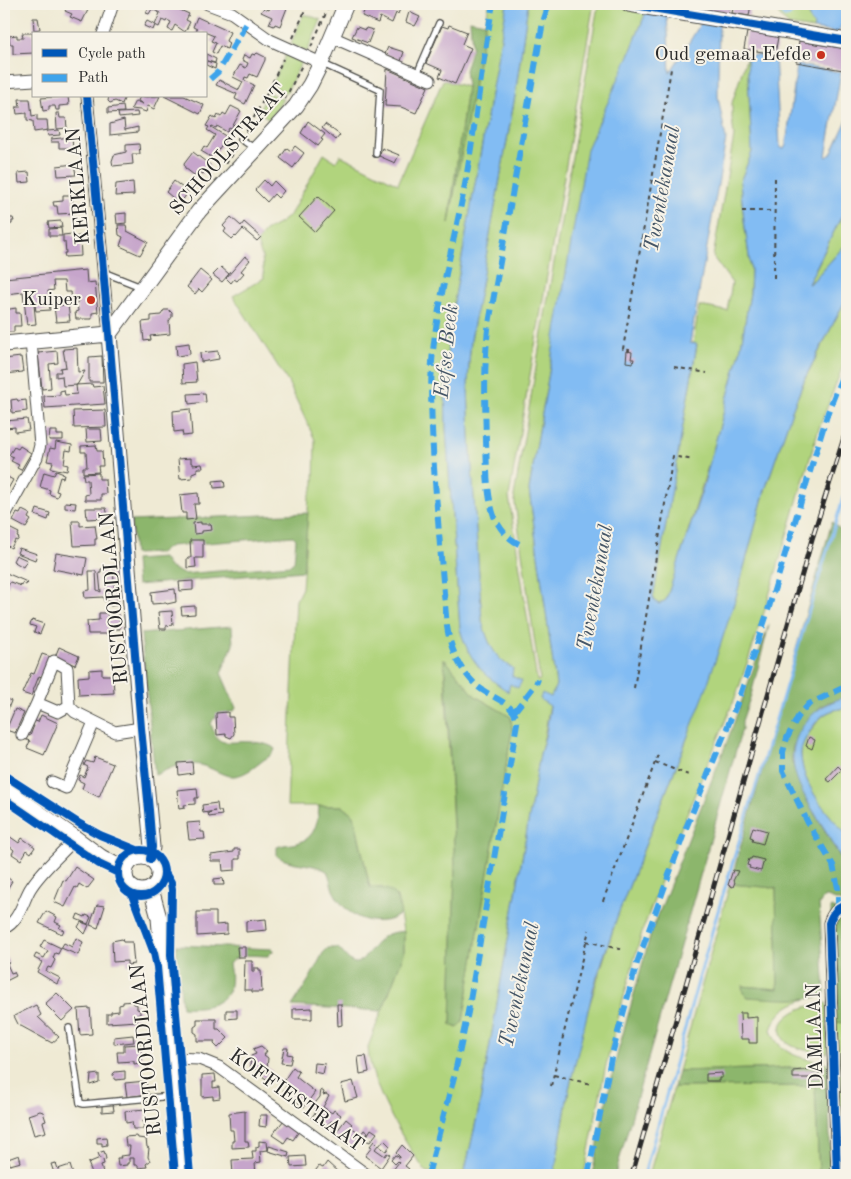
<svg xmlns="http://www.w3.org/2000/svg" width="851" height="1179" font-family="'Old Standard TT',serif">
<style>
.green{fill:#b1d47d;stroke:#6e8054;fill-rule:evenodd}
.forest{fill:#8cb66c;stroke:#5c704c}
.water{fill:#82bcf3;stroke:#56748f}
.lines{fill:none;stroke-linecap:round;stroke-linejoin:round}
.stream{stroke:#82bcf3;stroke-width:3}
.canal{stroke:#82bcf3;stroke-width:10}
.building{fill:#c6a5cb}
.service-casing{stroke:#484844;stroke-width:8}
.minor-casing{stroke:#484844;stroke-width:13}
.tertiary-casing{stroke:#484844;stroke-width:17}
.path{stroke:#484844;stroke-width:2;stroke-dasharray:4 4;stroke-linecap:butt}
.service{stroke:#fff;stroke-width:5.5}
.minor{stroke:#fff;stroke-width:11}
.tertiary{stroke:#fff;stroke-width:15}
.rail-casing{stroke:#2b2b2b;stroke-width:5}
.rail{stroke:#f7f3e8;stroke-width:3;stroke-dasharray:9;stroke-linecap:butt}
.quiet{stroke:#3ea3eb;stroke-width:6;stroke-dasharray:12 6;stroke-linecap:butt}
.cycleway-casing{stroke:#f7f3e8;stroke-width:11}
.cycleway{stroke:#0057b8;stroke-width:8}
.poi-dot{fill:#c8321e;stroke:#f7f3e8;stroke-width:2}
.labels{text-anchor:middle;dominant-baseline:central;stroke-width:4;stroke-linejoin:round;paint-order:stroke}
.poi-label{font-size:20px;fill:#2b2b2b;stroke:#f7f3e8;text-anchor:end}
.street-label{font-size:20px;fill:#2b2b2b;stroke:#f7f3e8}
.water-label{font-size:21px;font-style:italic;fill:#455667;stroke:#f7f3e8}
</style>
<rect width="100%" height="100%" fill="#f7f3e8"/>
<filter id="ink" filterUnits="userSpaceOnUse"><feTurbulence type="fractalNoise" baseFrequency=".02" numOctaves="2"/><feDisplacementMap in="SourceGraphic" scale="10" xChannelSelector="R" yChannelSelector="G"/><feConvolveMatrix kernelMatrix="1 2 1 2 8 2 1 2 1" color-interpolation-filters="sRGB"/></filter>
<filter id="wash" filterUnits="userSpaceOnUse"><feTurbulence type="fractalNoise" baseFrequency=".0096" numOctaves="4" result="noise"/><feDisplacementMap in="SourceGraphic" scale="20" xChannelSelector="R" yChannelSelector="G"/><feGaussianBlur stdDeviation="1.12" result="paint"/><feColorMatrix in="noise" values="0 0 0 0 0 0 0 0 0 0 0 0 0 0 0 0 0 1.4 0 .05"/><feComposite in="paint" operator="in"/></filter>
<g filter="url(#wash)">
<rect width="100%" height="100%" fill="#efead4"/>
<!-- green -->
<path class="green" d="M489 4H507L449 330 445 382 446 429 460 629 463 638 501 686 508 691 513 668C494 660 487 639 482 621L470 437 468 387 469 363 471 340 515 96 528 4H593V8L509 497 537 681 540 680 514 496 597 11 601 5 607 4 646 12 630 53 552 355 529 490 556 685C547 706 547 731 540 754L479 1108 464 1175H431L432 1173 426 1172C404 1142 369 1084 368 1047L404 953V936L397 897 381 887H370L354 815 342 806H287L296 600 302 588 309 497 314 484 315 440 288 382 233 296 264 278 262 257 257 243 265 231 280 223 290 215 324 154 336 162 340 155 398 184 443 80 467 87 451 205ZM444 659 475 696 511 717 512 730 463 1021 457 1028 451 1025 455 865Z
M774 4H788L785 6 810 4 809 17 814 26 813 29 788 25 773 8Z
M303 15H308L321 20 307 52 291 44Z
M287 52 303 59 286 93 272 85Z
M747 56 752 152 740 182 744 220 751 271 750 293 740 352 714 447 670 590 666 600 659 604 656 602 653 597 697 345 693 343 699 306 727 311 732 283 713 257 734 136 732 118V103Z
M268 93 283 99 269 120 259 111Z
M847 205V243L811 283 808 285Z
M847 297V355L818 431 762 619 737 693 683 823 642 932 621 1007 606 1065 584 1175H554L569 1089 585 1019 617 917 685 744 736 597 765 490 792 411 805 379Z
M847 708V835C827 813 803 787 801 756 800 746 807 736 813 728 823 713 829 710 847 708Z
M730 884 776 888 778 989 742 986 748 997 811 998C792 1002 777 1011 771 1030 779 1056 805 1059 828 1063V1067L678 1071Z
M827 1003 828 1053C813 1052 778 1049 781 1028 781 1021 790 1014 796 1011 805 1006 817 1005 827 1003Z
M847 1013V1175H840L836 1022Z
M815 1086 819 1175H649L674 1087Z"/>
<!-- forest -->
<path class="forest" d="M470 20 485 23 449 223 467 87 465 70 472 47Z
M308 513 303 571 137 585 135 560 163 558 169 567 183 574 290 565 294 562 296 539 293 536 170 546 160 553 134 554 131 521Z
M832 522 847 536V698L829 702 820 707 793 746 792 753V762L806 799 847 869V904L827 897H824L819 904 825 993C815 1003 764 998 748 997L743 993 742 986 778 989 776 888 730 884Z
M769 625 751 695 742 721V729L615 1175H592L606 1102 617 1055 651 933 728 739Z
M232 626 233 645 221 673 236 708 234 711C224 714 215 713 211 724 217 741 218 743 236 742 246 741 269 742 275 749 273 756 267 757 261 762 224 793 222 763 188 764 177 764 165 771 155 775L141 634Z
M444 658 475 696 511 717 512 730 463 1021 458 1028 451 1025 455 865 448 715Z
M319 806H342L354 815 369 884 370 887C394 889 396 891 401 914 396 917 389 921 383 921 360 924 342 910 333 890 331 884 330 877 327 871 312 862 291 866 277 856V847C284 844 290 845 297 843 315 839 318 822 319 806Z
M831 907 847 913 846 1023 834 1022Z
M404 931V953L382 1011 292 1006 310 978 323 953 328 948H338C343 952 349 963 356 963 363 963 378 937 388 934 393 932 399 932 404 931Z
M176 945 273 949V951L268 956C255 956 238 952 229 964 237 1001 215 1009 182 1007Z
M828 1067 831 1175H819L815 1086 674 1087 678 1071Z"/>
<!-- water -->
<path class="water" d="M507 4H528L515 96 471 340 469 363 468 387 470 437 482 621C487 639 494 660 513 668L512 676 522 681 518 688 510 684 508 692C502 687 495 683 489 677 474 665 465 647 460 629L446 429 445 382 449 330Z
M705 4H723L719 26 718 77V97L726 139 690 343 697 344 656 582 653 597 656 602 659 604 666 600 703 487 714 447 740 352 750 293 751 271 744 220 740 182 752 152 747 56 760 55 762 60V55H775L780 147 784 149 786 145 797 65 841 72 826 156 827 157 831 154 847 120V205L808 284 811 283 847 243V297L805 378 792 411 765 490 736 597 704 695 617 917 594 986 569 1089 554 1175H464L479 1108 540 754 546 733 550 706 540 699 542 693 551 697 556 685 529 490 587 149 630 53 646 12 667 14 670 73 701 23Z
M810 4H847V20L841 26 838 33 813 29 814 26 809 18Z
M842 698H847V708C827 710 821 714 810 731 806 738 800 747 801 756 803 787 827 813 847 835V869C839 855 832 841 824 828 805 797 778 762 803 726 813 711 825 704 842 698Z"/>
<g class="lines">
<!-- stream -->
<path class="stream" d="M644 1175 715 921 847 485"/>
<!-- canal -->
<path class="canal" d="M786 13 797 4"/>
</g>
<g id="blocks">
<!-- building -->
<path class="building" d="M69 4H84L82 8 88 10 82 22 70 17 72 14 65 11Z
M150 4H167L189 14 186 20 190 22 185 32 175 25 172 31 168 29 171 22 167 20 166 22 162 20 159 27 155 25 153 30 144 26 147 21 155 25 160 13 152 9 149 14 146 13Z
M271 4H277L287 8 280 26 275 24 274 26 269 24 272 17 261 12 264 8 269 10Z
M383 4H391L400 9 398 14 396 13 392 23 380 17 378 23 362 16 366 7 372 10 373 6 381 9Z
M696 4H717L730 6 729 15 695 9Z
M734 4H751L749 16 732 13Z
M409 12 420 17 415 26 406 22Z
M197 17 230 32 226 41 229 43 227 49 220 46 216 54 212 52 216 43 211 41 214 36 202 31 201 34H196L197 29 193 27Z
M33 18H38L40 29 34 30Z
M449 25 467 32 462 44 471 48 455 84 439 77 442 70 426 63 442 26 448 28Z
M357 27 365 30 366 28 373 30 368 43 352 37Z
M747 32 778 37 775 54 744 49Z
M22 33H33L34 53 13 54V44H10L9 36 17 35V38H23Z
M799 41 847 49 843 70 796 62Z
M388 47 404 52 401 61 385 54Z
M257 53 265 57V60L257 77 250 74 248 78 245 77 244 80 254 85 245 104 235 99 237 94 216 85 219 80 239 90 243 82 233 77 240 65 246 68 248 63 242 60 244 55 250 58 252 54 255 55Z
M206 54 216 59 215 63 207 61 216 64 215 69 206 65Z
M387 69 428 87 416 113 401 107 385 106Z
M68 96 69 105 59 106V110H56L55 106H49V110L43 111 41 98Z
M109 96H125L122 104 115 101 110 103 108 101Z
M140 96 147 97 160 96 154 109 148 106 146 112 140 110 131 109 135 101 143 104 138 101Z
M164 96H184L204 105 200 114Z
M19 99H30L32 116 37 115V120H47L48 130 34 132 33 121 27 120V113L17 114 16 107H20Z
M123 106 124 112 108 113V108Z
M231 106 241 111 231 129 229 128 227 132 217 126 216 128 212 126 211 127 227 137 216 153 214 152 211 157 201 151 204 146 207 148 215 135 207 130 209 127 206 126 212 116 216 119 218 115 221 117 223 113 226 115Z
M137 112 138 116 119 118 118 113Z
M56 113H59L60 118H66L67 128 57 129Z
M124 120 125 130 138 127V132L110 135V124Z
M308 121 325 134 321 139 323 140 318 146 301 133Z
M325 124 340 135 336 140 322 128Z
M59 130 60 135 48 136 47 131Z
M72 137 73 150H68V148H59V142H51V139Z
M139 144 140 154H132L133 164 113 166 112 161 114 155 126 152V145Z
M295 146 304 153 293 168 280 158 287 148 291 151Z
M382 148 399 155 395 163 379 156Z
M193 152 210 165 203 174 198 171 194 175 185 168 184 164Z
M74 164 76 175 58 176 57 166Z
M29 172 30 182 19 183 18 173Z
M264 180 270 186 274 181 284 191 278 198 274 194 267 202 255 190Z
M174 181 188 192 180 204 166 192Z
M133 182 134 195 115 196 116 184Z
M63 195H72L74 213 58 214 57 206H54L53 202 63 201Z
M318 196 334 211 315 232 299 217Z
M4 209H6L7 218H13L14 221H12V224L6 225 7 236H4Z
M126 213V223L117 224 116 214Z
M231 217 241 226 244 222 261 237 257 241 243 229 236 237 235 236 232 239 224 232 226 229 223 226Z
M61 221 62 227 49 228 48 222Z
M118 225H126L127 231 148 242 140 255 120 246 123 237 119 235Z
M61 228 62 236H49V229Z
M72 234 73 237 80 236 81 256 65 257 64 253H66L65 242H63V235Z
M245 256 250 260 241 271 244 273 237 281 234 279 231 283 226 278Z
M221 267 229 274 222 282 213 275Z
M86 270 87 283 95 282 98 312 92 313V319H76L75 312 78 311 77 302 79 300 72 301 71 292H65L64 281H53L54 290 48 291 50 310 36 311 35 305H34L36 324 27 325 23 292 6 294 7 304H4V278Z
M200 270 212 280 202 292 199 289 195 294 187 287Z
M68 305 70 321 56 322 54 306Z
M16 308V313H20L21 326H14V332H5L4 310Z
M164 310H169L172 313V317L169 321 170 334 150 336 151 340 144 341 142 322 151 321V316L161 315Z
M189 343 190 354 177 356 176 345Z
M77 348 78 372 85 371 77 385 63 386 62 376 56 377V372H61L60 368 66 367 63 349Z
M57 351 58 363 49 364 51 388 42 389 38 353Z
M218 351 219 359 201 362 200 353Z
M627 351 632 352 631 359H634L633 363 626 362Z
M102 356 103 382H89V357Z
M21 357 23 372 4 374V359Z
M195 362 197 382 183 383 182 364Z
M92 384 93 387 103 386 105 404 45 408 44 396 60 395V391L64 390 65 395 77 394 76 385Z
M205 393 206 402 189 404 188 394Z
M17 399 18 401 26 400 27 411 12 413 11 400Z
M190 409 192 435 183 436 182 431 174 432 173 411Z
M105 410 106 427 74 428 73 411Z
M27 419 29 430 15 432V427L6 428 5 421Z
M86 429H101L102 441 87 442Z
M50 431H57V435H63V440H49Z
M56 442 72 445 71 451 66 450 64 464 68 465 67 471 51 468 53 462 47 461 50 448 55 449Z
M96 445 97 451H102L103 466H98L99 472 83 473V467H87L86 452H81V446Z
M20 446 31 453 21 470 17 468 19 465 11 461 14 457 9 455 14 447 18 449Z
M191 458V463H193V465L202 464 203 468H197V471L192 473V478L180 479 178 459Z
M56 471 64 474 63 478 60 477 56 491 59 492 57 497 49 494 50 490 40 487 44 472 54 475Z
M99 473V479H105L106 494H101V500H85V495L89 494 88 480H84L83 474Z
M4 475 13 480 4 496Z
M224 480 225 487 214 488 213 481Z
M198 493 199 504H194L196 519 186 520V513H182L180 495Z
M65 502 76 503 75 509 65 508Z
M86 508H106L108 516 107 518 87 519Z
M37 509 50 513 48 520 35 515Z
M22 510 30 514 28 518 31 520 26 528 13 521 17 513 20 514Z
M72 521H80V526L95 525 97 539H95V545L74 546Z
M201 522V524H211L212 530 202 531V533L194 534 193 523Z
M9 528 19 533 17 537 19 538 17 541 15 540 11 548 4 544V537Z
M190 540H203V558H195L196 567 187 568V558H191Z
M19 548 37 554 35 560 17 553Z
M56 553 87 558 84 575 53 569Z
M16 555 27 560 23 567 13 561Z
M113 568 115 595 118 600 117 605 110 606 109 601H104L103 597 85 598 84 591 90 590 89 571H96L97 590 101 592 99 573H101V569Z
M4 572 27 582 26 585 22 583 21 586 10 582 8 586 4 584Z
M193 581V590L180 591 179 582Z
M175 589 176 602 167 604 166 603 152 604 151 592Z
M195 606V614L182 615 181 607Z
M172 611 173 625 166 626V629H160L158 612Z
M99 613H107L108 617 119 615 120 629H108L109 634H88L87 621 99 620Z
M32 620 44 624 40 634 34 632 36 627 30 625Z
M59 647 79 656 75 665 55 657Z
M42 654 51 657 42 677 39 676 31 696 22 693 31 673 34 674Z
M102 669V675H113L114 693 79 695 78 677 89 676V670Z
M5 698 11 701 4 719V700Z
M15 709 24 713 15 733 6 730Z
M228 712V717H233L234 734 231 738 226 736V734L217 735 216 713Z
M41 715 58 723 44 755 27 748 30 741 24 739 26 734 30 736 33 728 34 726 30 724 32 720 38 722Z
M809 737 815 740 812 749 806 746Z
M95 757 113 764 99 797 82 789 84 783 78 780 80 775 84 777 88 767 84 765 86 761 93 763Z
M192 762 193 773 179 775 178 763Z
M838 766 842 770 830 782 826 779Z
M197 788 198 798H195V804L184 805 185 808 179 809 177 790Z
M217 803 218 811H221L222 815 209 817 208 813 215 811 203 813 202 805Z
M200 822 201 832H204L205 839 189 840 187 823Z
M753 827 767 831 763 844 752 841 753 838 750 837Z
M9 836 19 843 22 838 35 847 31 853 27 850 21 860 12 854 14 850 8 845 6 848 4 847Z
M234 849H240V859H235V870L223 871 222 861H211V855L234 852Z
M752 857 764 860 761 871 749 868 750 866 747 865 749 859H751Z
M75 867 94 880 87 889 79 884 77 888 75 887 65 907 54 902 63 880 66 881Z
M733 870 738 871 733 881 735 882 733 887 728 885Z
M4 875 12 881 6 891 4 889Z
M223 878 224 885H214V879Z
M97 905 105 906 98 928 90 925Z
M46 911 57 917 55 922 61 925 59 928 64 930 62 934 39 923Z
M197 912H216V925L227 924V934L197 936Z
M78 914 85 917 86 915 91 917 88 924 76 919Z
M266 919 267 930 246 932V921Z
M81 922 89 925 85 934 78 927Z
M76 938 83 942 78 955 61 948 64 943 72 947Z
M122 939 123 942H132L134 964 127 965V961L113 962 112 941Z
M44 940 61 948 58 954 55 953 53 958 55 960 51 968 48 967 46 971 60 978 57 984 37 972 42 962 34 958 36 954 44 958 48 951 40 947Z
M237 947H245V957H238Z
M7 958 9 963 7 964 11 973 14 972 16 976 6 981 4 975V960Z
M245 961H252V972H254V968H259V971H261L262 992H252V990H244Z
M57 993 74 1010 62 1021 45 1004Z
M132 1001 133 1004H137V1009L140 1010V1014L137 1015 138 1021 107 1023V1014H111V1012L119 1011V1005L123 1004V1002Z
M337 1004H341L342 1025 338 1026Z
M36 1005 41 1015 38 1017 59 1037 52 1043 21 1026H19L14 1016Z
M90 1008 92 1034 80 1035 78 1009Z
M312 1008V1019H293V1009Z
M226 1010H237V1018L226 1019Z
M740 1013H746V1018L757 1017V1043H749V1039H741Z
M197 1019H216V1029H219L228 1038 218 1048 214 1044 215 1041H197V1034L194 1032V1027L197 1025Z
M133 1035 134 1042 114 1044V1037Z
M140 1044 142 1060H140V1063L134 1064V1061L118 1062 117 1052H124V1045Z
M261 1046 267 1051 264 1055 268 1058 267 1068 272 1071 271 1076 266 1079 262 1076V1070L258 1071 250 1066 251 1056 256 1054 253 1049Z
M284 1048H288L287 1054 292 1055 290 1064 281 1063Z
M366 1056 369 1072 360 1074 358 1057Z
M315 1063 325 1064 323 1074 314 1072Z
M293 1067 299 1072 296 1077 315 1092 304 1107 283 1091 287 1086 284 1080Z
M812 1069H819V1078H793V1071Z
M125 1071V1079L116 1080 114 1079 113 1074 115 1072Z
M722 1073V1078H719V1081H706V1074Z
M99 1074V1082L90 1085 91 1075Z
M215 1074 216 1082H213V1088L219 1087 220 1098 213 1099V1096L202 1097V1075Z
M146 1081 148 1094 127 1097 125 1083Z
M353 1081 358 1098 345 1101 341 1084Z
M321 1090 324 1092 323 1095 326 1094 329 1096 323 1107 332 1113 334 1110 341 1115 335 1123 331 1121 325 1128 311 1118 317 1110 312 1107 320 1097Z
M113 1104 114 1111 102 1112V1105Z
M145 1109 146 1121H143L144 1129H133L132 1122 126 1123 125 1111Z
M40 1111 43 1112 46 1121 43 1122 46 1132 34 1135 28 1115Z
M245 1111V1141H248L249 1147 232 1148V1141H234L233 1130H230L229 1113Z
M260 1115H267L266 1127 259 1126Z
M346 1119 352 1124 350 1126 359 1133 356 1137 360 1139 352 1148 334 1135Z
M284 1120 299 1131 293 1140 288 1137 284 1143 272 1135Z
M371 1129 377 1133 370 1142 359 1137 364 1130 368 1132 365 1139Z
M137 1136 138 1138 146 1139 147 1147 149 1148 148 1157 150 1161 146 1164 147 1167 138 1168V1165H134V1158H129V1163H127V1165L118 1166 117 1158H121L120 1156 129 1155 130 1146H126L125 1137Z
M106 1137 107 1145 102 1146V1143H97V1138Z
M384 1140 390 1146 386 1151 379 1146Z
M259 1141 267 1142 268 1150 260 1151 261 1162 255 1163 256 1175H233L232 1160 253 1159 252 1151H256V1147L259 1146Z
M374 1141 378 1145 375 1149 385 1156 387 1153 390 1155 381 1168 365 1156 372 1147 370 1146Z
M402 1145 413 1156 405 1166 409 1169 404 1175H389L399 1162 398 1161 395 1164 391 1160 395 1155 400 1158V1157L396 1153Z
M269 1146 289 1152 288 1157 268 1151Z
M104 1151 106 1159 103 1160 104 1164 101 1165 103 1173 99 1174V1175H93L88 1163 100 1158 98 1153Z
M19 1155 21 1162 10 1165 8 1159Z
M305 1156 306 1166 291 1167 290 1157Z
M327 1162 339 1173 337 1175 313 1174 319 1166 323 1168Z
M56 1163 58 1169 70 1165 73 1175H60L59 1172 54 1173 51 1164Z"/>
</g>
</g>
<g filter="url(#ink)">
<use href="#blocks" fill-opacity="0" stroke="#484844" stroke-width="1"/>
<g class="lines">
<defs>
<path id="service" d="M323 64 380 90 376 154
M417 74 439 23
M241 139 255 149
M103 272 141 287
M69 1028 80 1103 84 1104 172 1096"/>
<path id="minor" d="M208 4 232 13 270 40 321 63
M103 34 113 4
M332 37 430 80
M4 82 34 80
M87 96 109 334
M4 517 37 457 40 445 31 341
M37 703 54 661 67 668 69 706
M22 735 37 703 58 712 69 706 75 712 115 732 141 728
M52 782 66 788 94 722
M4 928C19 922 23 901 30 889 40 872 57 858 70 844L74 837
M171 1058 199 1059 219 1067 367 1175
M837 1175 829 923C832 914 837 907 847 905"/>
<path id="tertiary" d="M629 4 847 41
M109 334 141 728 152 847 150 859
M4 344 109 334 199 211 296 106 310 85 321 63 346 4
M4 789 74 837 101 857 125 870
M125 874a17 17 0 1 1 34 0a17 17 0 1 1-34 0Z
M151 889 159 918 181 1175"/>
</defs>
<!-- service casing -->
<use href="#service" class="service-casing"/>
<!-- minor casing -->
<use href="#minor" class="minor-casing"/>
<!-- tertiary casing -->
<use href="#tertiary" class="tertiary-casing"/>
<!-- path -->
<path class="path" d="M293 38 308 4
M311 47 330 4
M285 99 302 65
M246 132 270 88 283 59
M225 164 238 145
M742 211H774
M774 278 775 177
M628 352 629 350 623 349 671 69
M674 367 707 373
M634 688 673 456 693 460
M655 762 691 776
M603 901 659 752
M586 941 624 950
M554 1075 591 1084
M551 1086 589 930"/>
<!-- service -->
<use href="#service" class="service"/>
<!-- minor -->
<use href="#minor" class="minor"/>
<!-- tertiary -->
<use href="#tertiary" class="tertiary"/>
<defs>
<path id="rail" d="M632 1175 812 539 847 428"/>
</defs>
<!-- rail casing -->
<use href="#rail" class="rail-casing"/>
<!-- rail -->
<use href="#rail" class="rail"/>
<!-- quiet -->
<path class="quiet" d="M210 79 218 72 247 23
M519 544C507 538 499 528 494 516 486 492 487 464 486 440 485 402 484 366 488 329L543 22 549 4
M514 712 536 684 538 679
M838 908V888L833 865 808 823 783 771V752L787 738 798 717 809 704 847 686
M428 1175 454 1077 468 1012 517 723C517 703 489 697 477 686 460 670 450 649 447 626 442 573 438 521 434 468 432 432 430 397 432 362 437 300 455 240 466 179 476 121 482 62 493 4
M588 1175 611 1058 637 963 686 828 738 701 766 617 828 412 847 364"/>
<defs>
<path id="cycleway" d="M629 4 847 41
M87 96 109 334 141 728 149 810 152 847 150 859
M4 775 80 824 100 835 137 850
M4 799 99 864 118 873
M118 873a23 23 0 1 1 46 0a23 23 0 1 1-46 0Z
M164 871 171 883 172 890 171 955 190 1175
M132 895 154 953 157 967 175 1175
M837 1175 829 923C832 914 837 907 847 905"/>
</defs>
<!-- cycleway casing -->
<use href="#cycleway" class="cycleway-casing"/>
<!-- cycleway -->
<use href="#cycleway" class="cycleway"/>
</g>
</g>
<!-- markers -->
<g class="poi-dot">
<circle cx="821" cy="55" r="5"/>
<circle cx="91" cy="300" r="5"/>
</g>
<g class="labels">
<!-- poi labels -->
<g class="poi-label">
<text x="811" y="55">Oud gemaal Eefde</text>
<text x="81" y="300">Kuiper</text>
</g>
<!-- street labels -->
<g class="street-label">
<text transform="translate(229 150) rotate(-49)">SCHOOLSTRAAT</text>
<text transform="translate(79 186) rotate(-95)">KERKLAAN</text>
<text transform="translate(115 598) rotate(-95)">RUSTOORDLAAN</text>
<text transform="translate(816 1036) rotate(-92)">DAMLAAN</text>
<text transform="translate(147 1050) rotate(-96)">RUSTOORDLAAN</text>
<text transform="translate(296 1101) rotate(36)">KOFFIESTRAAT</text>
</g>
<!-- water labels -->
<g class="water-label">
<text transform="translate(663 189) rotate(-80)">Twentekanaal</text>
<text transform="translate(447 351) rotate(-84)">Eefse Beek</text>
<text transform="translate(596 588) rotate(-80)">Twentekanaal</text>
<text transform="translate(520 985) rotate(-78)">Twentekanaal</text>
</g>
</g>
<!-- margin -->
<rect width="851" height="1179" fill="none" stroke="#f7f3e8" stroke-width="20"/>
<!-- legend -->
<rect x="32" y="32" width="175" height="65" fill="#f7f3e8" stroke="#a5a39c"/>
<rect x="42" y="49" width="25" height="8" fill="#0057b8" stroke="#a5a39c"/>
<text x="78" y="58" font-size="15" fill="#2b2b2b">Cycle path</text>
<rect x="42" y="74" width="25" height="8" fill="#3ea3eb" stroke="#a5a39c"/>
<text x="78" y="82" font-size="15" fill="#2b2b2b">Path</text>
</svg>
